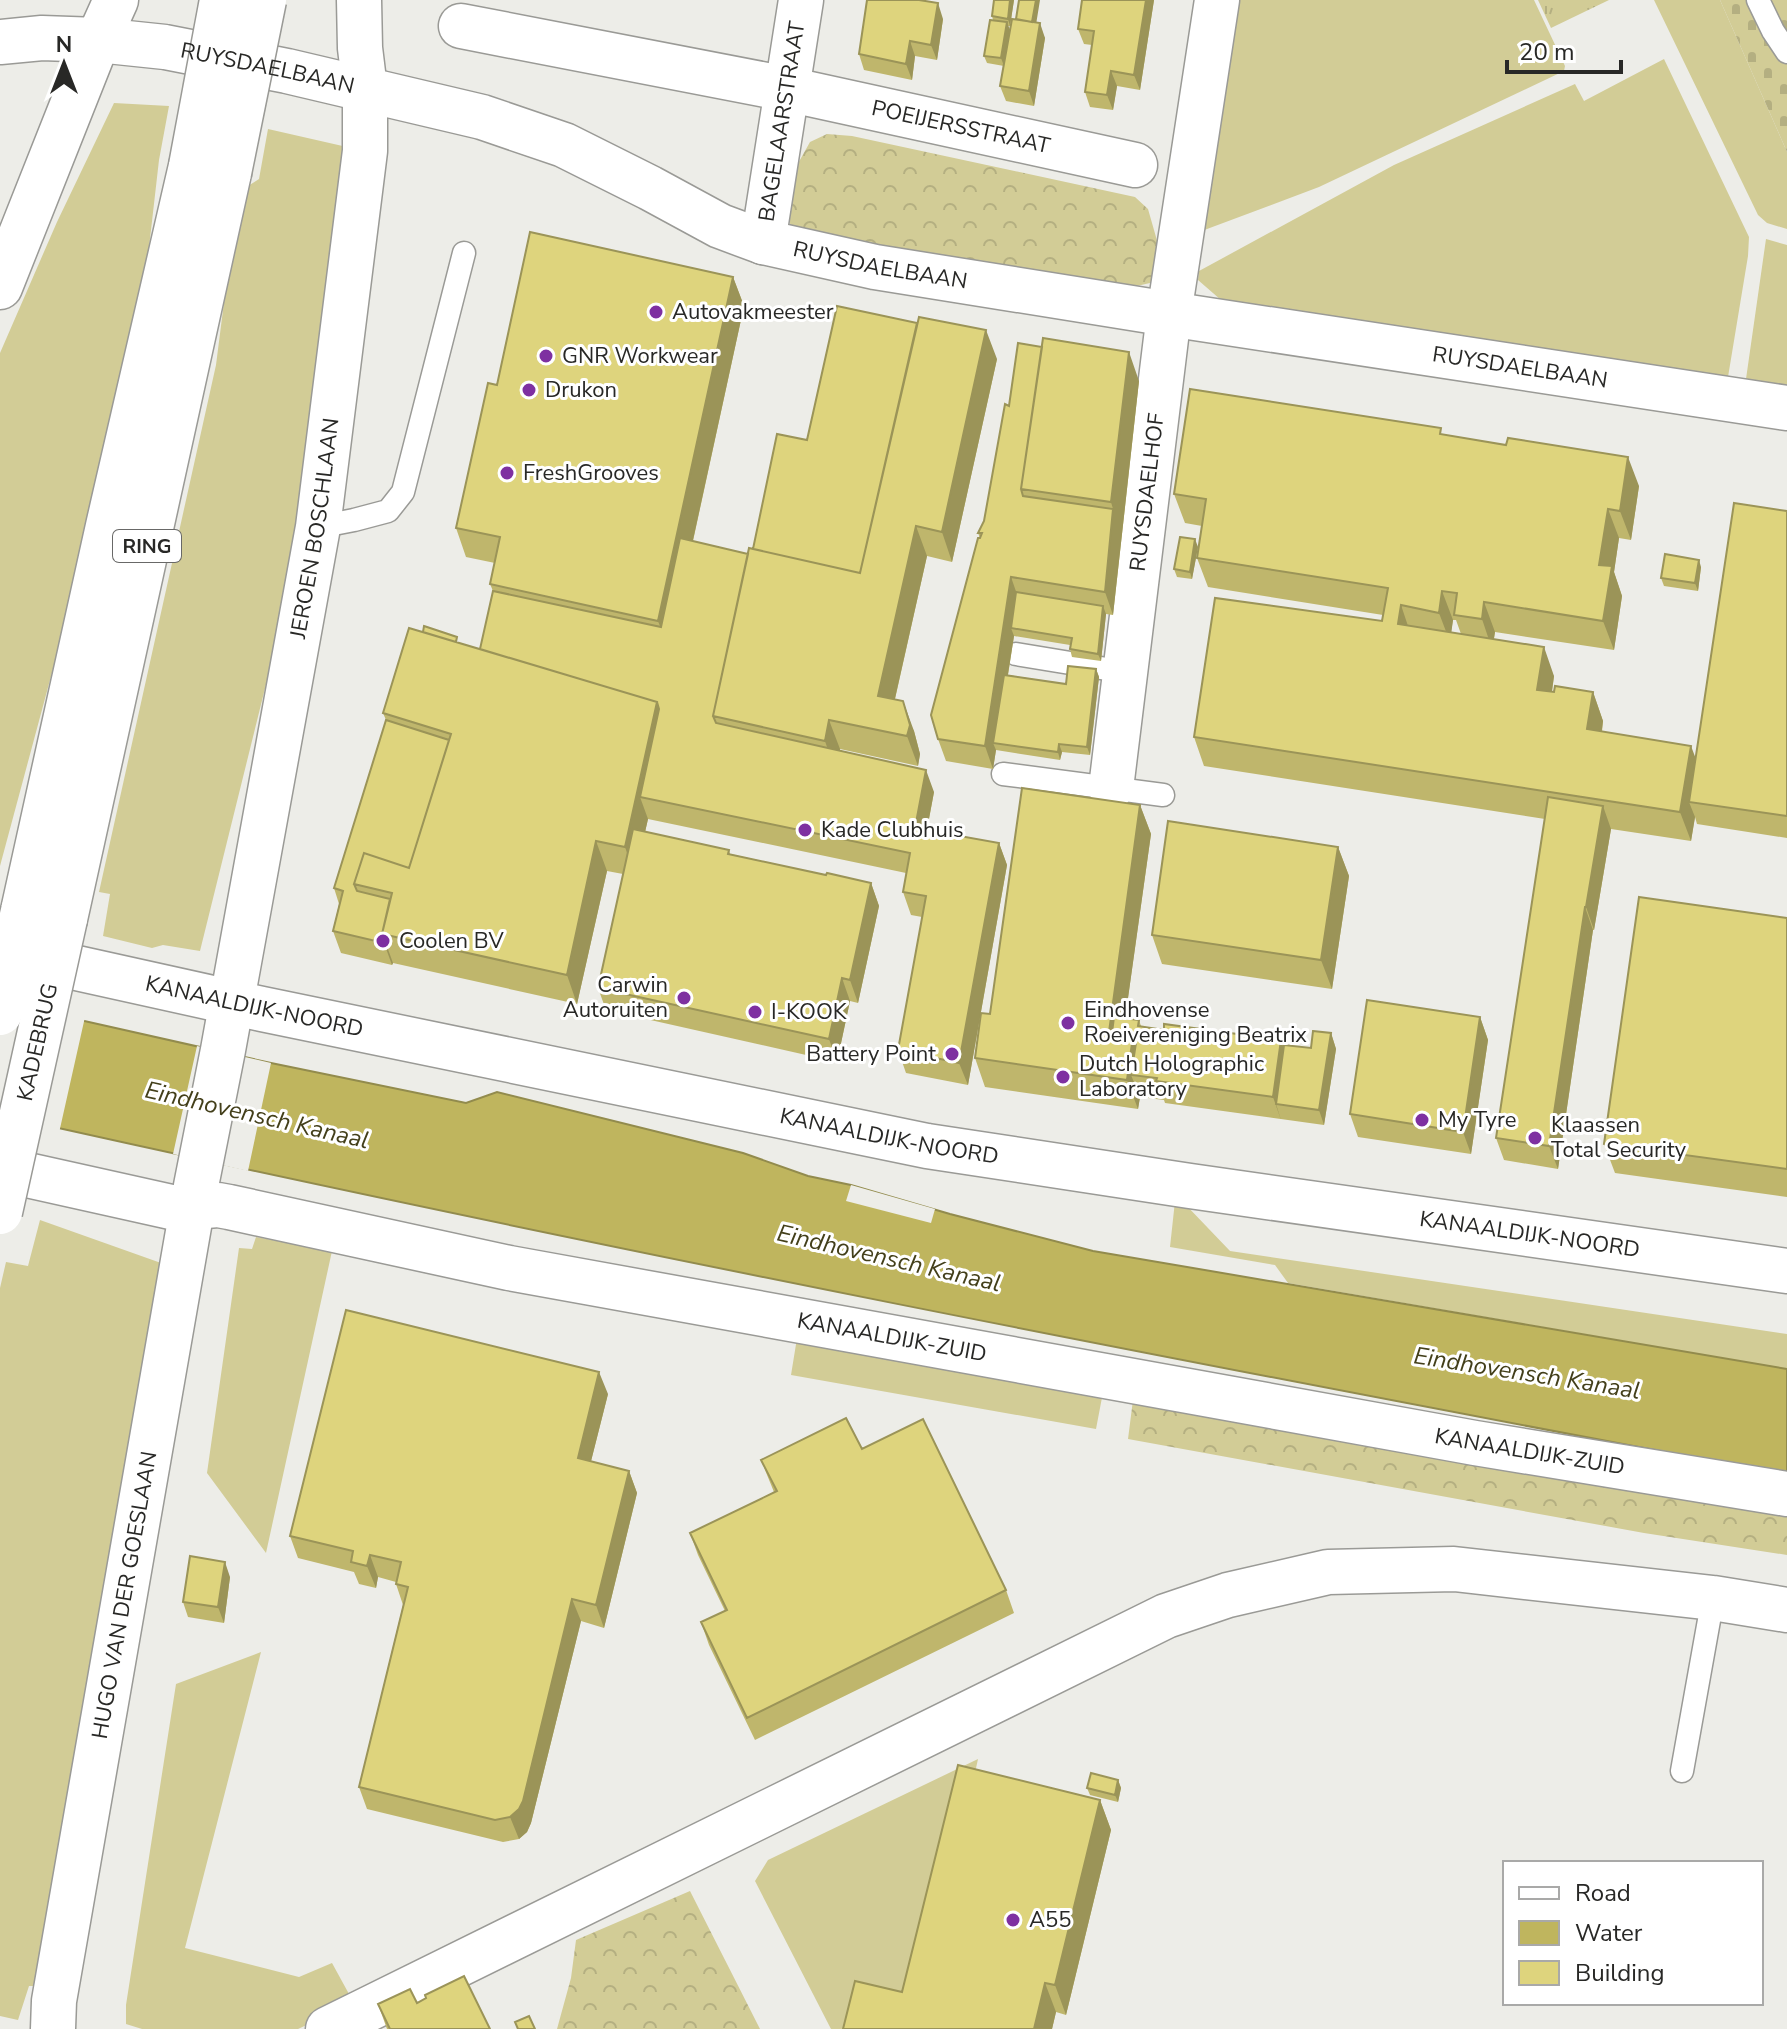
<svg xmlns="http://www.w3.org/2000/svg" width="1787" height="2029" font-family="'Nunito Sans',sans-serif">
<style>
.grass{fill:#d2cc96}
.forest{fill:url(#forest-crowns)}
.cemetery{fill:url(#cemetery-stones)}
.park{fill:url(#park-tufts)}
.water{fill:#bfb55e;stroke:#928b4d;stroke-width:2}
.pier{fill:#edede8}
.lines{fill:none;stroke-linecap:round;stroke-linejoin:round}
.service-casing{stroke:#9a9a96;stroke-width:25}
.minor-casing{stroke:#9a9a96;stroke-width:47}
.tertiary-casing{stroke:#9a9a96;stroke-width:47}
.primary-casing{stroke:#9a9a96;stroke-width:47}
.service{stroke:#fff;stroke-width:22}
.minor{stroke:#fff;stroke-width:44}
.tertiary{stroke:#fff;stroke-width:44}
.primary{stroke:#fff;stroke-width:44}
.primary-bridge-casing{stroke:#9a9a96;stroke-width:47;stroke-linecap:butt}
.primary-bridge{stroke:#fff;stroke-width:44}
.wall{fill:#bfb66c;fill-rule:evenodd}
.shaded-wall{fill:#9b9458}
.building{fill:#ded47d;stroke:#9b9458;stroke-width:2}
.poi-dot{fill:#7e30a1;stroke:#fff;stroke-width:3}
.labels{text-anchor:middle;dominant-baseline:central;stroke-width:6;stroke-linejoin:round;paint-order:stroke}
.shield{fill:#fff;stroke:#686867;stroke-width:2}
.shield-label{font-size:20px;font-weight:bold;fill:#282826}
.street-label{font-size:22px;fill:#282826;stroke:#fff}
.poi-label{font-size:22px;fill:#282826;stroke:#fff;text-anchor:start}
.water-label{font-size:24px;font-style:italic;fill:#433f1a;stroke:#fff}
</style>
<defs>
<pattern id="forest-crowns" width="20" height="18" patternUnits="userSpaceOnUse" patternTransform="scale(2)"><rect width="20" height="18" fill="#d2cc96"/><path d="M2 6a3 3 0 1 1 6 0M12 15a3 3 0 1 1 6 0" fill="none" stroke="#b4af81"/></pattern>
<pattern id="cemetery-stones" width="16" height="16" patternUnits="userSpaceOnUse" patternTransform="scale(2)"><rect width="16" height="16" fill="#d2cc96"/><path d="M2 7V4a2 2 0 0 1 4 0v3zM10 15v-3a2 2 0 0 1 4 0v3z" fill="#b4af81"/></pattern>
<pattern id="park-tufts" width="24" height="20" patternUnits="userSpaceOnUse" patternTransform="scale(2)"><rect width="24" height="20" fill="#d2cc96"/><path d="M3 7l-1-3M5 7V3M7 7l1-3M15 17l-1-3M17 17v-4M19 17l1-3" fill="none" stroke="#b4af81"/></pattern>
</defs>
<rect width="100%" height="100%" fill="#edede8"/>
<!-- grass -->
<path class="grass" d="M1236 0H1534L1565 66 1564 71 1319 187 1199 232Z
M1654 0H1720L1787 152V229L1767 223 1758 215Z
M1664 59 1749 237 1748 256 1728 377 1221 300 1198 280 1199 271 1394 165 1575 84 1584 101Z
M114 103 169 106 159 160 147 265 93 520 0 866V353L57 222Z
M268 129 347 147 298 555 200 951 163 945 152 948 103 936 110 894 99 892 216 365 239 185 248 186 259 179Z
M1766 239 1787 245V385L1746 379Z
M1175 1201 1185 1204 1230 1251 1787 1334V1369L1288 1283 1275 1265 1170 1247Z
M40 1220 161 1263 41 1986H29L18 2020 0 2016V1288L6 1262 28 1266Z
M256 1237 332 1251 266 1553 207 1473 239 1248 252 1249Z
M798 1332 1104 1387 1096 1429 791 1375Z
M261 1652 185 1948 299 1977 332 1963 349 1994 345 2007 298 2029H142L126 2024V2005L176 1684Z
M978 1759 970 1796 912 2024 867 2029H831L755 1881 768 1860Z"/>
<!-- forest -->
<path class="forest" d="M827 134 852 136 1135 197 1148 209 1164 265 1150 283 1128 288 887 248 791 227 782 192 810 142Z
M1134 1392 1787 1511V1555L1644 1533 1128 1439Z
M690 1891 760 2029H557L571 1978 576 1940Z"/>
<!-- cemetery -->
<path class="cemetery" d="M1720 0H1787V152Z"/>
<!-- park -->
<path class="park" d="M1538 0H1609L1551 28Z"/>
<!-- water -->
<path class="water" d="M0 1002 271 1063 466 1103 497 1092 743 1153 808 1176 851 1185 950 1214 1093 1251 1787 1369V1475C1190 1363 593 1248 0 1115Z"/>
<!-- pier -->
<path class="pier" d="M0 998 85 1017 59 1133 0 1119Z
M197 1046 271 1063 248 1171 173 1154Z
M851 1185 935 1209 931 1223 846 1201Z"/>
<g class="lines">
<defs>
<path id="service" d="M1758 0 1773 31 1787 52
M318 527 354 520 388 511 403 492 464 253
M1016 654 1125 672
M1003 774 1163 795
M1682 1771 1713 1598"/>
<g id="minor">
<path id="s1" d="M461 26 787 89 1135 165"/>
<path d="M0 42 42 38 98 40"/>
<path id="s2" d="M763 242 801 0"/>
<path id="s3" d="M1111 788 1169 314 1217 0"/>
<path id="s4" d="M18 955 262 1009 927 1146 1190 1186 1787 1271"/>
<path id="s5" d="M193 1207 218 1205 229 1207 509 1268 1475 1443 1787 1494"/>
<path d="M328 2029 1166 1616 1228 1595 1328 1572 1454 1569 1713 1598 1787 1610"/>
</g>
<g id="tertiary">
<path id="s6" d="M98 40 165 47 287 71 482 117 564 145 650 188 720 226 763 242 875 267 1169 314 1787 408"/>
<path d="M0 287 98 40 116 0"/>
<path d="M0 1169 171 1207H193"/>
<path id="s7" d="M53 2029 54 2001 196 1186 223 1050 318 527 365 151V89L360 48 359 0"/>
</g>
<path id="primary" d="M23 911 108 526 191 166
M65 919 229 173"/>
</defs>
<!-- service casing -->
<use href="#service" class="service-casing"/>
<!-- minor casing -->
<use href="#minor" class="minor-casing"/>
<!-- tertiary casing -->
<use href="#tertiary" class="tertiary-casing"/>
<!-- primary casing -->
<use href="#primary" class="primary-casing"/>
<!-- service -->
<use href="#service" class="service"/>
<!-- minor -->
<use href="#minor" class="minor"/>
<!-- tertiary -->
<use href="#tertiary" class="tertiary"/>
<!-- primary -->
<use href="#primary" class="primary"/>
<defs>
<g id="primary-bridge">
<path d="M191 166 222 0"/>
<path d="M229 173 264 0"/>
<path d="M0 1013 23 911"/>
<path id="s8" d="M0 1212 65 919"/>
</g>
</defs>
<!-- primary-bridge casing -->
<use href="#primary-bridge" class="primary-bridge-casing"/>
<!-- primary-bridge -->
<use href="#primary-bridge" class="primary-bridge"/>
</g>
<!-- wall -->
<path class="wall" d="M994 0H1014L1010 26H1008L1004 66 987 63 984 56 993 20 992 16Z
M1082 0H1154L1140 90 1117 86 1113 110 1090 107 1085 92 1092 45 1084 44 1078 29Z
M943 19 937 60 915 56 912 80 864 70 859 54Z
M1036 23 1045 38 1034 106 1006 101 1000 86Z
M733 277 744 306 693 541 748 554 753 549 807 440 997 359 952 562 927 556 895 699 914 731 920 754 918 766 840 749V750L934 792 927 830 999 843 1007 865 968 1085 906 1073 898 1050 922 917 911 915 903 892 906 873 648 819 645 832 729 850 730 854 826 875 871 883 879 906 858 1003 850 1001 837 1062 606 1010 598 988 623 874 607 871 577 1004 393 963 392 965 341 953 333 931 339 904 334 888 386 720 383 713 460 643 480 649 493 591 490 584 495 563 466 557 456 528 497 385Z
M1139 381 1113 615 1106 614 1101 661 1072 657 1070 649V645L1014 636 1008 675 1066 684 1096 669 1099 677 1090 755 1062 752 1060 760 996 750 993 769 946 761 938 739 980 538 978 533 984 521 1009 406Z
M1443 435 1639 486 1631 540 1619 538 1614 572 1622 596 1614 650 1495 632 1494 639 1554 676 1552 692H1593L1603 721 1602 732 1696 758 1787 511V838L1697 824 1695 817 1691 841 1611 829 1594 930H1593L1558 1169 1504 1160 1496 1138 1545 819 1204 766 1194 737 1382 621 1383 615 1208 587 1197 558 1202 526 1185 523 1174 494ZM1453 620H1456L1461 634 1451 632Z
M1198 547 1192 579 1177 577 1174 569Z
M1701 567 1698 591 1664 586 1661 578Z
M1140 805 1151 834 1125 1019 1139 1020 1141 1026 1164 1030 1281 1040 1283 1047 1311 1048 1331 1033 1336 1049 1324 1125 1165 1103 1164 1100 1140 1097 1138 1109 985 1087 975 1058 990 1014Z
M1338 847 1349 876 1332 989 1162 964 1152 935Z
M1787 918V1197L1615 1173 1604 1144Z
M1480 1017 1488 1040 1471 1154 1358 1137 1350 1114Z
M608 1394 591 1461 629 1471 637 1493 604 1628 581 1621 531 1823 527 1832 519 1839 503 1842 367 1809 359 1787 403 1605 396 1584V1582L378 1577 376 1588 359 1584 354 1572 298 1558 290 1536Z
M862 1449 1006 1590 1014 1613 755 1740 709 1645 701 1622 725 1611 698 1555 690 1533 774 1492 761 1460Z
M230 1577 224 1623 188 1617 183 1602Z
M1118 1780 1121 1788 1118 1802 1090 1795 1087 1788Z
M1100 1800 1111 1830 1066 2015 1056 2012 1052 2029H843L902 1992Z
M417 2003 490 2029H387L378 2004Z"/>
<!-- shaded-wall -->
<path class="shaded-wall" d="M1010 0H1014L1010 26 1008 19Z
M1036 0H1040L1034 37 1031 29Z
M1146 0H1154L1140 90 1134 75Z
M938 3 943 19 937 60 931 45Z
M1007 22 1010 30 1004 66 1001 58Z
M1040 23 1045 38 1034 106 1029 91Z
M910 41 915 56 912 80 906 64Z
M1111 71 1117 86 1113 110 1107 95Z
M733 277 744 306 669 650 658 621Z
M986 330 997 359 952 562 942 532Z
M1129 352 1139 381 1113 615 1105 592 1113 509 1111 502Z
M1628 457 1639 486 1631 540 1620 511Z
M1608 509 1619 538 1614 572 1622 596 1614 650 1603 621 1599 565Z
M916 526 927 556 889 725 878 696Z
M1195 539 1198 547 1192 579 1190 572Z
M1699 560 1701 567 1698 591 1695 583Z
M1011 577 1019 600 1011 628 1014 636 997 743H993L996 750 993 769 985 746Z
M1442 591 1453 620 1450 642 1439 613Z
M1484 602 1495 632 1492 649 1482 619Z
M1401 605 1411 635 1398 624Z
M1103 606 1106 614 1101 661 1098 654Z
M1544 647 1554 676 1548 719 1537 690Z
M1096 669 1099 677 1090 755 1087 747Z
M1593 692 1603 721 1598 759 1587 729Z
M903 701 914 731 920 754 918 766 907 736Z
M657 702 668 731 640 797 648 819 635 876 625 847Z
M829 720 840 749 835 771 825 741Z
M1059 744 1062 752 1060 760 1058 752Z
M1691 746 1702 775 1689 802 1695 817 1691 841 1680 812Z
M926 770 934 792 923 850 915 828Z
M1140 805 1151 834 1122 1041 1109 1032Z
M1603 806 1611 829 1594 930 1586 907Z
M596 841 607 871 577 1004 567 975Z
M999 843 1007 865 968 1085 959 1063Z
M1338 847 1349 876 1332 989 1321 960Z
M871 883 879 906 858 1003 850 980Z
M1585 907 1593 930 1558 1169 1549 1146Z
M385 941 393 963 392 965 384 943Z
M842 978 850 1001 837 1062 829 1039Z
M1480 1017 1488 1040 1471 1154 1463 1132Z
M1331 1033 1336 1049 1324 1125 1319 1110Z
M1133 1036 1144 1066 1131 1075 1140 1097 1138 1109 1127 1080Z
M1281 1040 1289 1063 1276 1104 1281 1120 1273 1097Z
M599 1372 608 1394 586 1481 578 1458Z
M629 1471 637 1493 604 1628 596 1605Z
M370 1555 378 1577 376 1588 367 1566Z
M225 1562 230 1577 224 1623 218 1607Z
M572 1599 581 1621 531 1823 527 1832 519 1839 510 1817Z
M1118 1780 1121 1788 1118 1802 1115 1795Z
M1100 1800 1111 1830 1066 2015 1055 1985Z
M1045 1983 1056 2012 1052 2029H1034Z"/>
<!-- building -->
<path class="building" d="M867 0H919L938 3 931 45 910 41 906 64 859 54Z
M994 0H1010L1008 19 992 16Z
M1019 0H1036L1032 22 1016 19Z
M1082 0H1146L1134 75 1111 71 1107 95 1085 92 1094 31 1078 29Z
M1012 19 1040 23 1029 91 1000 86Z
M990 20 1007 22 1001 58 984 56Z
M530 232 733 277 658 621 490 584 500 537 456 528 488 383 497 385Z
M837 306 917 323 860 573 753 549 777 434 807 440Z
M919 317 986 330 942 532 916 526 878 696 903 701 910 725 907 736 829 720 825 741 713 716 749 548 860 573Z
M1043 338 1129 352 1111 502 1021 489Z
M1018 343 1042 347 1021 489 1023 496 1113 509 1105 592 1011 577 985 746 938 739 931 715 978 538H980L982 533H978L984 521 1005 404 1009 406Z
M1190 389 1441 428 1440 434 1506 445 1508 438 1628 457 1620 511 1608 509 1599 565 1612 566 1603 621 1484 602 1482 619 1454 615 1457 593 1442 591 1439 613 1401 605 1398 624 1544 647 1537 690 1554 692 1555 686 1593 692 1587 729 1691 746 1680 812 1194 737 1215 598 1382 621 1388 588 1197 558 1206 499 1174 494Z
M1734 503 1787 511V816L1689 802Z
M1180 537 1195 539 1190 572 1174 569Z
M680 538 748 554 713 716 716 723 926 770 915 828 999 843 959 1063 898 1050 926 896 903 892 910 853 640 797 659 709 657 702 480 649 493 591 661 627Z
M1665 554 1699 560 1695 583 1661 578Z
M1016 592 1103 606 1098 654 1070 649 1072 638 1011 628Z
M424 626 457 637 456 642 423 632Z
M409 628 657 702 625 847 596 841 567 975 382 934 392 893 354 884 364 853 409 868 451 734 383 713Z
M1068 666 1096 669 1087 747 1059 744 1058 752 993 743 1004 675 1066 684Z
M386 720 449 740 409 868 364 853 354 884 357 891 390 899 382 934 384 943 333 931 343 891 334 888Z
M1022 788 1140 805 1109 1032 1133 1036 1127 1080 975 1058 981 1013 990 1014Z
M1548 797 1603 806 1586 907H1585L1549 1146 1496 1138Z
M1168 821 1338 847 1321 960 1152 935Z
M633 829 729 850 728 854 826 875 827 873 871 883 850 980 842 978 829 1039 598 988Z
M1639 897 1787 918V1169L1604 1144Z
M1367 1000 1480 1017 1463 1132 1350 1114Z
M1114 1017 1139 1020 1138 1026 1164 1030V1024L1281 1040 1273 1097 1156 1081 1157 1078 1131 1075 1136 1043 1133 1036 1112 1033Z
M1313 1031 1331 1033 1319 1110 1276 1104 1284 1045 1311 1048Z
M346 1310 599 1372 578 1458 629 1471 596 1605 572 1599 523 1801 519 1809 510 1817 495 1820 359 1787 408 1587 396 1584 401 1562 370 1555 367 1566 351 1562 353 1551 290 1536Z
M846 1418 862 1449 923 1419 1006 1590 747 1718 701 1622 727 1610 690 1533 777 1491 761 1460Z
M190 1556 225 1562 218 1607 183 1602Z
M958 1765 1100 1800 1055 1985 1045 1983 1034 2029H843L855 1981 902 1992Z
M1091 1773 1118 1780 1115 1795 1087 1788Z
M464 1976 490 2029H390L378 2004 410 1989 417 2003 426 1998 425 1995Z
M529 2016 535 2029H518L515 2022Z"/>
<!-- markers -->
<g class="poi-dot">
<circle cx="656" cy="312" r="8"/>
<circle cx="546" cy="356" r="8"/>
<circle cx="529" cy="390" r="8"/>
<circle cx="507" cy="473" r="8"/>
<circle cx="805" cy="830" r="8"/>
<circle cx="383" cy="941" r="8"/>
<circle cx="684" cy="998" r="8"/>
<circle cx="755" cy="1012" r="8"/>
<circle cx="1068" cy="1023" r="8"/>
<circle cx="952" cy="1054" r="8"/>
<circle cx="1063" cy="1077" r="8"/>
<circle cx="1422" cy="1120" r="8"/>
<circle cx="1535" cy="1138" r="8"/>
<circle cx="1013" cy="1920" r="8"/>
</g>
<g class="labels">
<!-- shield labels -->
<rect class="shield" x="113" y="530" width="68" height="32" rx="6"/>
<g class="shield-label">
<text x="147" y="546">RING</text>
</g>
<!-- street labels -->
<g class="street-label">
<text stroke="none"><textPath href="#s6" startOffset="172">RUYSDAELBAAN</textPath></text>
<text stroke="none"><textPath href="#s2" startOffset="122">BAGELAARSTRAAT</textPath></text>
<text stroke="none"><textPath href="#s1" startOffset="510">POEIJERSSTRAAT</textPath></text>
<text stroke="none"><textPath href="#s6" startOffset="820">RUYSDAELBAAN</textPath></text>
<text stroke="none"><textPath href="#s6" startOffset="1468">RUYSDAELBAAN</textPath></text>
<text stroke="none"><textPath href="#s3" startOffset="298">RUYSDAELHOF</textPath></text>
<text stroke="none"><textPath href="#s7" startOffset="1524">JEROEN BOSCHLAAN</textPath></text>
<text stroke="none"><textPath href="#s4" startOffset="242">KANAALDIJK-NOORD</textPath></text>
<text stroke="none"><textPath href="#s8" startOffset="174">KADEBRUG</textPath></text>
<text stroke="none"><textPath href="#s4" startOffset="890">KANAALDIJK-NOORD</textPath></text>
<text stroke="none"><textPath href="#s4" startOffset="1538">KANAALDIJK-NOORD</textPath></text>
<text stroke="none"><textPath href="#s5" startOffset="712">KANAALDIJK-ZUID</textPath></text>
<text stroke="none"><textPath href="#s5" startOffset="1360">KANAALDIJK-ZUID</textPath></text>
<text stroke="none"><textPath href="#s7" startOffset="440">HUGO VAN DER GOESLAAN</textPath></text>
</g>
<!-- poi labels -->
<g class="poi-label">
<text x="672" y="312">Autovakmeester</text>
<text x="562" y="356">GNR Workwear</text>
<text x="545" y="390">Drukon</text>
<text x="523" y="473">FreshGrooves</text>
<text x="821" y="830">Kade Clubhuis</text>
<text x="399" y="941">Coolen BV</text>
<text x="668" y="985" text-anchor="end">Carwin<tspan x="668" dy="25">Autoruiten</tspan></text>
<text x="1084" y="1010">Eindhovense<tspan x="1084" dy="25">Roeivereniging Beatrix</tspan></text>
<text x="771" y="1012">I-KOOK</text>
<text x="936" y="1054" text-anchor="end">Battery Point</text>
<text x="1079" y="1064">Dutch Holographic<tspan x="1079" dy="25">Laboratory</tspan></text>
<text x="1438" y="1120">My Tyre</text>
<text x="1551" y="1125">Klaassen<tspan x="1551" dy="25">Total Security</tspan></text>
<text x="1029" y="1920">A55</text>
</g>
<!-- water labels -->
<g class="water-label">
<text transform="translate(257 1115) rotate(13)">Eindhovensch Kanaal</text>
<text transform="translate(889 1258) rotate(13)">Eindhovensch Kanaal</text>
<text transform="translate(1527 1373) rotate(9)">Eindhovensch Kanaal</text>
</g>
</g>
<!-- legend -->
<rect x="1503" y="1861" width="260" height="144" fill="#ffffff" stroke="#a9a9a8" stroke-width="2"/>
<rect x="1519" y="1887" width="40" height="12" fill="#ffffff" stroke="#a9a9a8" stroke-width="2"/>
<text x="1575" y="1901" font-size="24" fill="#282826">Road</text>
<rect x="1519" y="1921" width="40" height="24" fill="#bfb55e" stroke="#a9a9a8" stroke-width="2"/>
<text x="1575" y="1941" font-size="24" fill="#282826">Water</text>
<rect x="1519" y="1961" width="40" height="24" fill="#ded47d" stroke="#a9a9a8" stroke-width="2"/>
<text x="1575" y="1981" font-size="24" fill="#282826">Building</text>
<!-- north arrow -->
<g transform="translate(64 64)" stroke="#ffffff" stroke-width="6" paint-order="stroke">
<path d="M0-6L14 30L0 20L-14 30Z" fill="#282826"/>
<text y="-12" font-size="22" font-weight="bold" text-anchor="middle" fill="#282826">N</text>
</g>
<!-- scale -->
<path d="M1507 60v12h114v-12" fill="none" stroke="#282826" stroke-width="4"/>
<text x="1519" y="60" font-size="24" fill="#282826" stroke="#ffffff" stroke-width="6" paint-order="stroke">20 m</text>
</svg>
